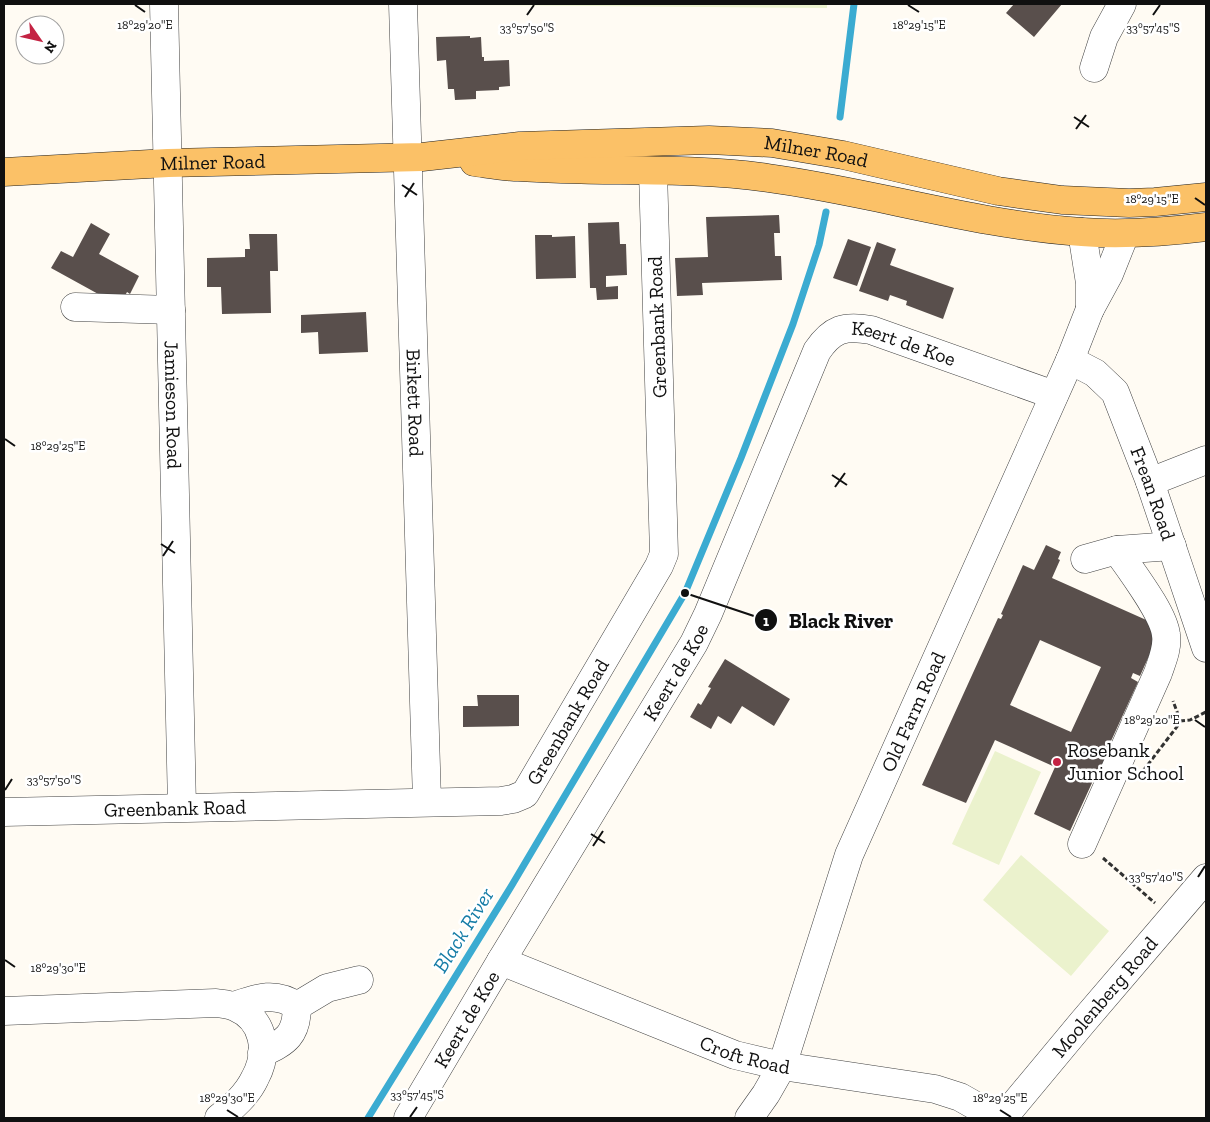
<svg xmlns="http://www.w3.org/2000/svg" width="1210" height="1122" font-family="'Zilla Slab',serif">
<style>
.pitch{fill:#ebf2cd}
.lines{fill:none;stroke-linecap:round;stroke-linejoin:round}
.stream{stroke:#3babd1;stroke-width:7}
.building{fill:#594f4c;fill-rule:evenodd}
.minor-casing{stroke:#434343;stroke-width:29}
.major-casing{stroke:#212121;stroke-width:29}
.path{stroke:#323232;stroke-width:3;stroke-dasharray:5 2.5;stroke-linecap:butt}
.minor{stroke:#fff;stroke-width:28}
.major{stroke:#fbc167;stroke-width:28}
.ticks{fill:none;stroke:#101010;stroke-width:2}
.poi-dot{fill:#c42343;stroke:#fff;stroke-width:2}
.labels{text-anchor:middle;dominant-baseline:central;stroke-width:5;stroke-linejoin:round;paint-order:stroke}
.street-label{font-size:20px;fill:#101010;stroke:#fff}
.poi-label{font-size:20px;fill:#101010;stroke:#fff;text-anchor:start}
.water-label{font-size:21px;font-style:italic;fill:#157ca6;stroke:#fff}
.ticks-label{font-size:12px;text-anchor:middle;fill:#101010;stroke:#fff;stroke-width:5;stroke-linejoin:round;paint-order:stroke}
.leader{fill:none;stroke:#101010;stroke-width:2}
.callout-dot{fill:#101010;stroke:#fff;stroke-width:2}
.mark-label{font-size:15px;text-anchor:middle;font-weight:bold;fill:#fff}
.callout-label{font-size:21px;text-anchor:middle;font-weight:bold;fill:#101010;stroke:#fff;stroke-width:5;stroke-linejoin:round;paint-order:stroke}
</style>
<rect width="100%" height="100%" fill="#fffbf3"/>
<!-- pitch -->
<path class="pitch" d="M465 4H827V8L465 5Z
M995 751 1041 772 999 865 952 844Z
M1021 855 1109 931 1071 976 983 900Z"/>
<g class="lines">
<!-- stream -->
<path class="stream" d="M840 117 854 4
M368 1118 512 885 685 593 741 458 793 324 819 245 826 212"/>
</g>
<!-- building -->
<path class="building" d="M1014 4H1062L1034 37 1006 13Z
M470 36V38L481 37 482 57H484V61L509 60 510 86 499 87V90L476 91V99L455 100 454 89H448L446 60 437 61 436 37Z
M779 215 780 233H774L775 256H781L782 280 702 283 703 295 677 296 675 258 708 257 706 217Z
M619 222 620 244H626L627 275 606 276V287L618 286V299L597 300 596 288H590L588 223Z
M91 223 110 234 99 254 139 276 130 294 127 292 120 306 51 268 61 251 73 257Z
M249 234H277L278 271H270L271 313 222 314 221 287H207V258L245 257V249H250Z
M535 235H552V237L575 236 576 278 536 279Z
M848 239 871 247 857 286 833 278Z
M877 242 896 249 890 265 954 288 943 319 906 305 907 301 890 295 888 301 859 291Z
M366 312 368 352 319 354 318 332 301 333V315Z
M1046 545 1061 552 1058 559 1060 560 1052 578 1162 627 1140 676 1133 673 1131 678 1138 682 1106 752 1114 756 1105 776 1097 772 1070 831 1034 814 1055 767 995 740 966 803 922 785 998 618 1001 619 1003 615 1001 614 1023 565 1034 570ZM1040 640 1101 667 1071 732 1010 705Z
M725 659 790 699 774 726 742 706 731 724 718 716 711 729 690 717 698 703 701 705 711 688 708 687Z
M477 695H519V726L463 727V706H478Z"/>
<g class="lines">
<defs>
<g id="minor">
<path id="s1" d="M164 4 182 807"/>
<path id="s2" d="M403 4 427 801"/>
<path d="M1094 68 1104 37 1122 4"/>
<path d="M1082 232 1090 283V309"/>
<path d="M75 307 171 310"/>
<path id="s3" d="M1070 360 1095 373 1115 392 1150 482 1206 648"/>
<path d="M1150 482 1206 460"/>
<path d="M1085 559 1117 550 1172 546"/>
<path id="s4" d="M4 812 501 801 513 799 525 794 659 566 664 554 653 171"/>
<path d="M1082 844 1158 673C1162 661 1168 648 1166 635 1164 613 1130 570 1117 550"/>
<path id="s5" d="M501 961 735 1055 782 1066 935 1089 960 1097 997 1118"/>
<path d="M234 1006C257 998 275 991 297 1006"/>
<path d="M297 1006 327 988 359 980"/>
<path d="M4 1011 216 1003C222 1004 229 1004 235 1007 265 1020 269 1052 255 1078 247 1095 233 1107 219 1118"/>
<path d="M262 1053C286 1042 297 1035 297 1006"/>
<path id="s6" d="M408 1118 501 961 694 643 708 614 817 351C832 329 844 325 871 330L1054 395"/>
<path id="s7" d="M749 1118 766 1094 782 1066 849 855 1070 360 1090 309 1109 274 1125 234"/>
<path id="s8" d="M1003 1118 1082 1023 1206 878"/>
</g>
<g id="major">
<path d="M474 162C489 164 504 167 519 167 602 173 686 166 768 178 873 192 976 225 1082 232 1123 235 1165 232 1206 227"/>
<path id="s9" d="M4 172 168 163 422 157 520 146 709 140 772 143 843 155 998 191 1062 200 1129 203 1155 202 1206 197"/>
</g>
</defs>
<!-- minor casing -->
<use href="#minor" class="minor-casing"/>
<!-- major casing -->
<use href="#major" class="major-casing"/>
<!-- path -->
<path class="path" d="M1180 721 1190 720 1206 712
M1143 771 1179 724V717L1173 701
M1103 858 1155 903"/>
<!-- minor -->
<use href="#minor" class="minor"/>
<!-- major -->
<use href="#major" class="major"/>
</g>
<!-- ticks -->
<path class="ticks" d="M135 5 145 12M908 5 919 12M527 15 534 5M1153 15 1160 5M1074 117 1089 127M1076 129 1086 115M402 185 417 195M405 197 414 183M1195 198 1205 205M5 439 15 446M832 475 847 485M835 487 845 473M161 544 175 553M163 556 173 541M1195 720 1205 727M5 790 12 779M591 834 605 843M593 846 603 831M1198 877 1205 866M5 960 15 967M227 1110 238 1117M1000 1110 1011 1117M410 1117 417 1107"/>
<!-- markers -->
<circle class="poi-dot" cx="1057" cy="762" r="5"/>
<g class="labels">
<!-- street labels -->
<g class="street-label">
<text stroke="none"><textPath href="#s9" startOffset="814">Milner Road</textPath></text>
<text stroke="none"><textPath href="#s9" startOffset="209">Milner Road</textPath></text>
<text transform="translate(657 327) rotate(-92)">Greenbank Road</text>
<text stroke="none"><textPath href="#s6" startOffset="969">Keert de Koe</textPath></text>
<text stroke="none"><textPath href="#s2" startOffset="399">Birkett Road</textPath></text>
<text stroke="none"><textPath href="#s1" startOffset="401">Jamieson Road</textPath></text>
<text stroke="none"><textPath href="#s3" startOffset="164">Frean Road</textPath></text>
<text stroke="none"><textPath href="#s6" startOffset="520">Keert de Koe</textPath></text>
<text stroke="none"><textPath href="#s7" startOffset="440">Old Farm Road</textPath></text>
<text stroke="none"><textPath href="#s4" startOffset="606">Greenbank Road</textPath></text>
<text stroke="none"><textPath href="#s4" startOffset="171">Greenbank Road</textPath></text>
<text stroke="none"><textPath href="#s8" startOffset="158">Moolenberg Road</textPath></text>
<text stroke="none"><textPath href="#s6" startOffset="115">Keert de Koe</textPath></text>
<text stroke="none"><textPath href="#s5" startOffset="262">Croft Road</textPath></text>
</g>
<!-- poi labels -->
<g class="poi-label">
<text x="1067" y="750">Rosebank<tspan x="1067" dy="23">Junior School</tspan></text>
</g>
<!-- water labels -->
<g class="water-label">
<text transform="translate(463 930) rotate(-58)">Black River</text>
</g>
</g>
<g class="ticks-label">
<text x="145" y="29">18°29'20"E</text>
<text x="919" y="29">18°29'15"E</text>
<text x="527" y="32">33°57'50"S</text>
<text x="1153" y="32">33°57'45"S</text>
<text x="1152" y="203">18°29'15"E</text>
<text x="58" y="450">18°29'25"E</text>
<text x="1152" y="724">18°29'20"E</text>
<text x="54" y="784">33°57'50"S</text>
<text x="1156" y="881">33°57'40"S</text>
<text x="58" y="972">18°29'30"E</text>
<text x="417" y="1099">33°57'45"S</text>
<text x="227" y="1102">18°29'30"E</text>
<text x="1000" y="1102">18°29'25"E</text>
</g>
<!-- callouts -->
<path class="leader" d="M685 593L766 620"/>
<g class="callout-dot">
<circle cx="685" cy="593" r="5"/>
<circle cx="766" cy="620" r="12"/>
</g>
<g class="mark-label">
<text x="766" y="626">1</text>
</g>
<g class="callout-label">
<text x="841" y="628">Black River</text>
</g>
<!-- border -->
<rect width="1210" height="1122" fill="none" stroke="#101010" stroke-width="10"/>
<!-- north arrow -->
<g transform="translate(40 40) rotate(124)"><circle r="24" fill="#ffffff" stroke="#9f9f9f"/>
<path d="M0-4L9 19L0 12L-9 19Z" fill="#c42343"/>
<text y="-8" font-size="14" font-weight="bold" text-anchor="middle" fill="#101010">N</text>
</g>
</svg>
